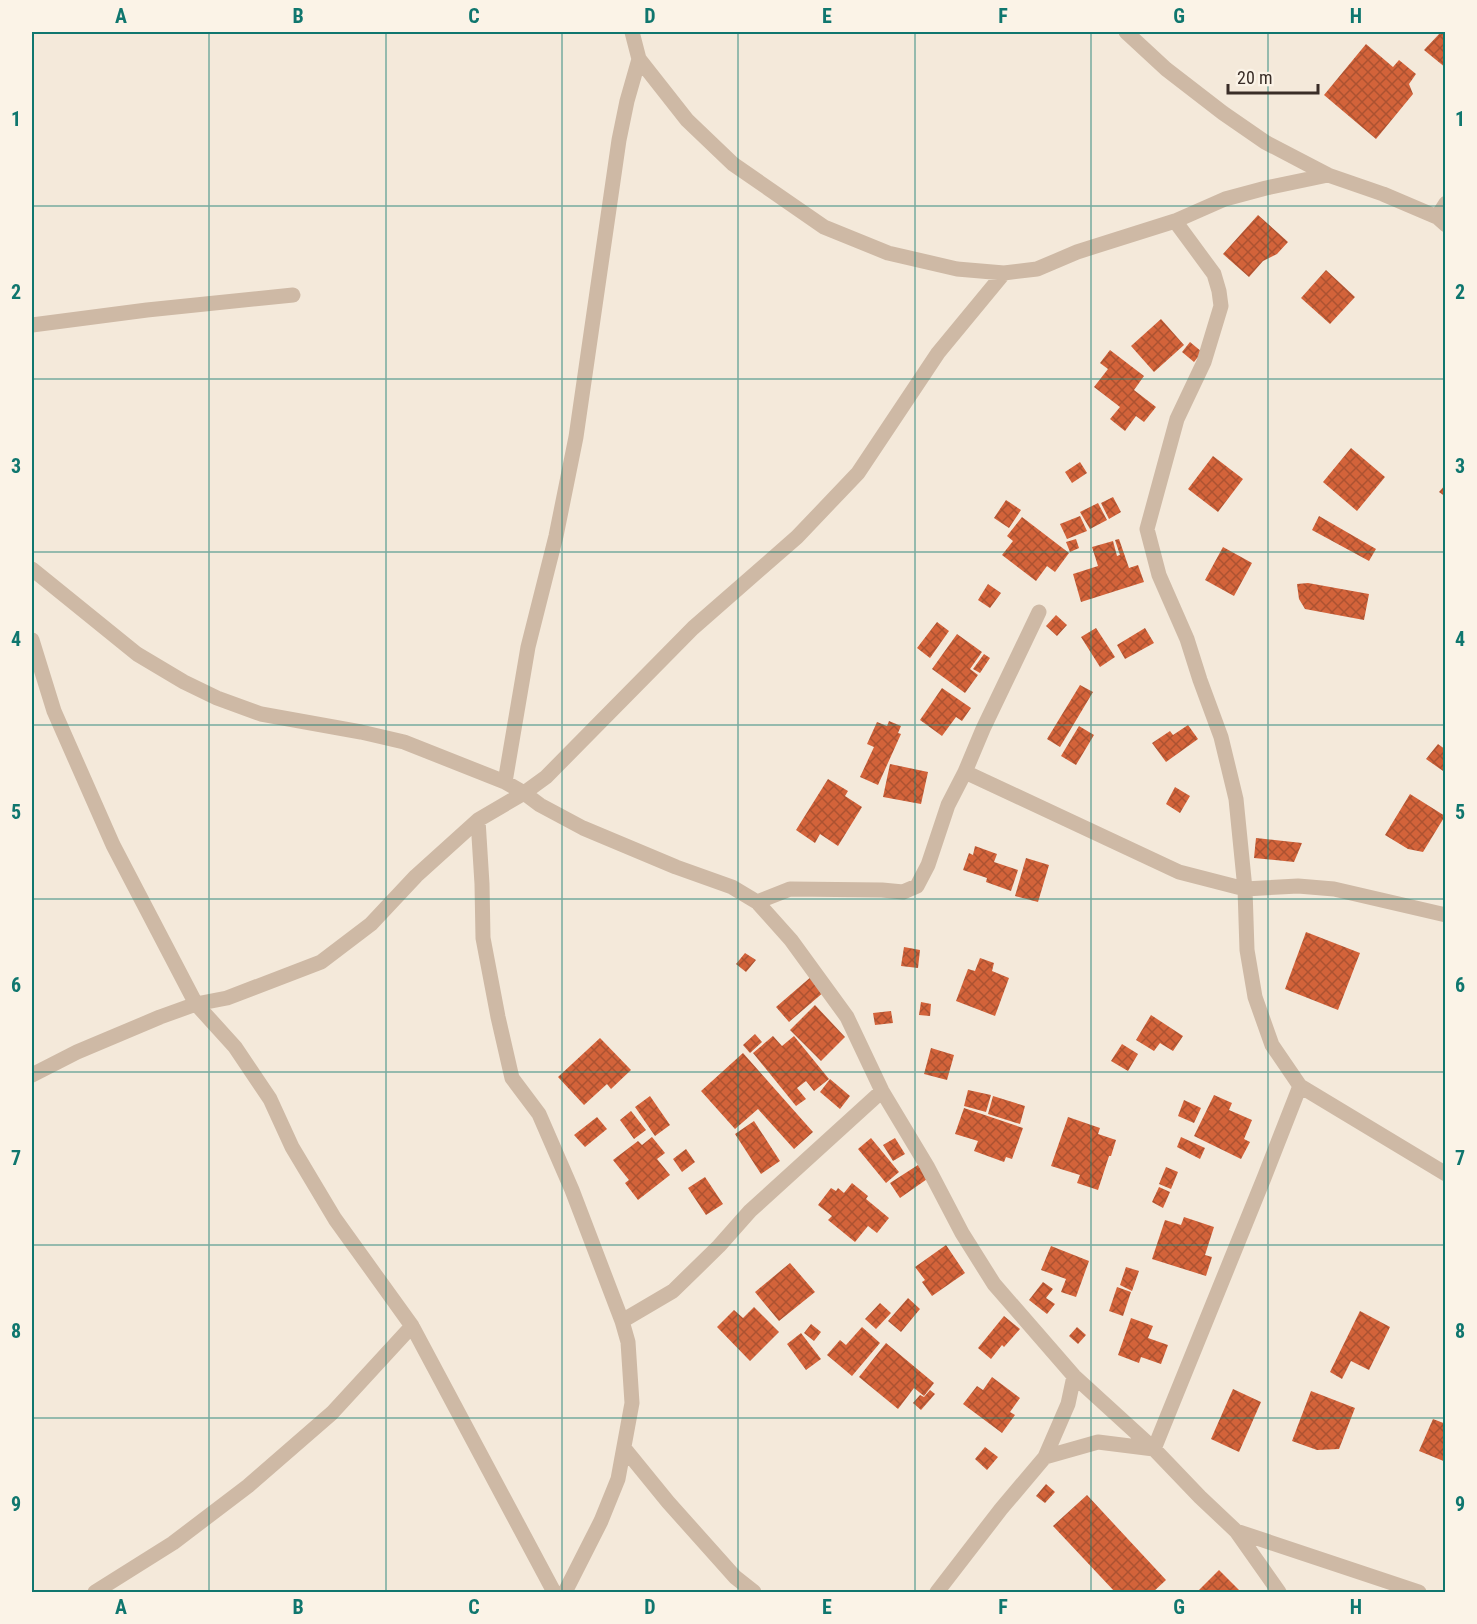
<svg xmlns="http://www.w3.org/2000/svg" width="1477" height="1624" font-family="'Roboto Condensed',sans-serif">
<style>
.building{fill:url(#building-cross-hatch)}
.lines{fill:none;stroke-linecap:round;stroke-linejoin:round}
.minor{stroke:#ceb9a5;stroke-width:15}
.grid{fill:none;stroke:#0f766e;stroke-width:1.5;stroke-opacity:0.55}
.neatline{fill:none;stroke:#0f766e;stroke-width:2}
.grid-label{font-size:20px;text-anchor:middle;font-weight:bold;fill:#0f766e}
</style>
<defs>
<pattern id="building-cross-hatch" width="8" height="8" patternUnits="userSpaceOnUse" patternTransform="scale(1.5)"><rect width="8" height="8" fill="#d3633a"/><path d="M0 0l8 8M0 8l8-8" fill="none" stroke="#ac5231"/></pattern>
</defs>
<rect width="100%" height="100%" fill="#f4e9da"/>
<!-- building -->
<path class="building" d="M1441 32 1446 36V68L1424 50Z
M1366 44 1393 67 1399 60 1416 74 1409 84 1413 94 1376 139 1324 95Z
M1258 215 1288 242 1277 254 1263 261 1249 277 1223 254Z
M1326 270 1355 297 1330 324 1301 298Z
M1161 319 1184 345 1154 372 1131 346Z
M1190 342 1202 352 1194 362 1182 352Z
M1110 350 1144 376 1134 390 1156 407 1144 422 1136 416 1125 431 1110 419 1120 407 1094 387 1108 369 1100 363Z
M1351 448 1385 477 1357 511 1323 482Z
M1213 456 1243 479 1218 512 1188 489Z
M1080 462 1087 473 1072 483 1065 472Z
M1446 484V497L1439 492Z
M1113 497 1121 512 1109 519 1101 503Z
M1006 500 1021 510 1009 528 994 518Z
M1098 503 1107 520 1090 529 1080 512Z
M1080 516 1087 531 1067 539 1060 524Z
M1319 516 1376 549 1369 561 1312 530Z
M1022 517 1069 553 1055 572 1047 566 1036 581 1002 555 1013 541 1007 536Z
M1076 539 1079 548 1070 552 1066 542Z
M1119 539 1129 568 1138 565 1144 582 1081 602 1073 574 1098 566 1092 547 1113 541 1117 556 1120 555 1115 540Z
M1223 547 1252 563 1234 596 1205 580Z
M1308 583 1369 594 1364 620 1305 609 1299 599 1297 584Z
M988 584 1001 593 990 608 978 600Z
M1056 615 1067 625 1057 636 1046 626Z
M937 622 949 631 930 658 917 648Z
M1096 628 1115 657 1100 667 1081 637Z
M1145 628 1154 643 1125 659 1117 645Z
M957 634 982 652 970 669 978 675 965 693 932 669Z
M984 654 990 658 980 673 973 669Z
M1080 685 1093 692 1060 747 1047 739Z
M942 688 971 708 962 721 956 717 942 736 920 720Z
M889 721 901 726 898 733 901 734 878 785 860 777 874 747 867 744 877 722 887 726Z
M1188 725 1198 739 1166 762 1152 743 1170 731 1173 735Z
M1079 726 1094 735 1076 765 1061 756Z
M1438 744 1446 750V773L1426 759Z
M890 764 928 772 921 804 883 797Z
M828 779 848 791 845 796 862 807 838 846 820 834 815 843 796 830Z
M1175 787 1190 796 1180 813 1166 804Z
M1410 794 1445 816 1423 852 1408 849 1385 835Z
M1256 838 1302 843 1294 862 1254 858Z
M975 846 997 854 994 862 1018 870 1011 891 986 882 987 878 963 870 969 853 973 855Z
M1026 858 1049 865 1038 902 1015 896Z
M1306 932 1360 953 1338 1010 1285 989Z
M904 947 920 950 918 968 901 966Z
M745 953 756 960 746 972 736 964Z
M980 958 994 963 992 971 1009 978 995 1016 956 1001 968 969 975 971Z
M812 976 825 991 789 1022 776 1007Z
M921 1002 931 1004 930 1016 919 1015Z
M815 1005 845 1037 821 1061 790 1030Z
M891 1011 893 1023 875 1025 873 1013Z
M1151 1015 1183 1036 1173 1051 1160 1043 1154 1051 1136 1040Z
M755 1034 762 1042 750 1053 743 1045Z
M773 1036 782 1046 794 1036 829 1079 814 1091 806 1081 797 1088 806 1099 796 1106 753 1053Z
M600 1038 631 1070 611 1089 607 1084 584 1105 558 1077Z
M1122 1044 1138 1054 1128 1071 1111 1061Z
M931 1048 954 1055 947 1080 924 1074Z
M743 1053 813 1132 794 1149 758 1109 735 1129 701 1091Z
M830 1079 850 1096 840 1109 820 1092Z
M968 1090 991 1095 986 1112 964 1106Z
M1214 1095 1232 1103 1229 1110 1252 1120 1244 1139 1250 1142 1241 1159 1194 1136Z
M650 1096 670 1125 655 1136 635 1107Z
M993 1096 1025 1106 1020 1124 988 1114Z
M1184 1100 1201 1108 1194 1123 1178 1116Z
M964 1108 1023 1128 1012 1159 1006 1157 1004 1162 974 1151 978 1141 955 1134Z
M631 1111 646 1130 634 1139 620 1120Z
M597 1117 607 1129 585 1147 574 1135Z
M1068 1117 1100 1128 1098 1134 1116 1140 1111 1156H1109L1098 1190 1077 1183 1080 1175 1051 1166Z
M754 1121 780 1161 761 1174 735 1134Z
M652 1137 665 1153 657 1159 670 1175 638 1200 625 1183 629 1180 613 1160 638 1141 642 1145Z
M1181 1137 1205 1148 1200 1159 1177 1147Z
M871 1138 899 1172 886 1183 858 1149Z
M895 1138 905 1154 893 1161 883 1145Z
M686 1149 695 1162 682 1172 673 1159Z
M921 1163 930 1177 900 1198 890 1183Z
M1166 1167 1178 1172 1171 1189 1159 1184Z
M705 1177 723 1204 706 1215 688 1188Z
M852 1183 868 1196 866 1199 889 1218 877 1233 868 1226 855 1242 828 1220 832 1216 818 1205 831 1188 836 1191 838 1188 844 1193Z
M1159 1187 1170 1192 1163 1208 1152 1202Z
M1184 1217 1214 1227 1205 1255 1212 1257 1206 1276 1152 1259 1165 1220 1181 1225Z
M946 1245 965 1273 932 1296 922 1282 925 1280 915 1267Z
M1051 1246 1089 1261 1076 1297 1061 1292 1066 1279 1041 1270Z
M790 1263 815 1292 779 1321 755 1292Z
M1126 1267 1139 1271 1132 1291 1120 1285Z
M1043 1282 1053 1289 1046 1298 1055 1304 1047 1314 1029 1300Z
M1117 1287 1131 1292 1123 1316 1109 1311Z
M908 1298 920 1309 901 1332 888 1321Z
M880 1303 891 1313 876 1329 865 1319Z
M754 1307 779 1332 750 1361 717 1327 734 1310 743 1318Z
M1360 1311 1390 1327 1369 1370 1351 1361 1342 1379 1330 1372Z
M1004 1316 1020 1329 1004 1347 1002 1345 991 1359 978 1348Z
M1131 1318 1153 1326 1148 1338 1168 1345 1161 1364 1141 1357 1139 1363 1118 1355Z
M811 1324 821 1332 814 1341 804 1333Z
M862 1327 880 1343 852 1376 827 1355 840 1340 846 1345Z
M1077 1327 1086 1335 1078 1344 1069 1336Z
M801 1333 821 1359 806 1370 787 1344Z
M886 1343 934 1383 924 1396 914 1388 898 1409 859 1377Z
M992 1377 1020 1398 1010 1412 1015 1415 1002 1433 963 1404 977 1386 983 1390Z
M1233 1389 1261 1402 1239 1452 1211 1439Z
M930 1390 935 1394 921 1410 913 1403 920 1395 924 1397Z
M1311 1391 1355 1408 1339 1449 1317 1450 1292 1441Z
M1433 1419 1446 1424V1462L1419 1451Z
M985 1447 998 1457 987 1470 975 1459Z
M1046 1484 1055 1492 1045 1503 1036 1496Z
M1087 1495 1166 1580 1153 1592H1115L1053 1526Z
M1219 1570 1241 1592H1197Z"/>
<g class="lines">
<!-- minor -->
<path class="minor" d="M632 32 639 59 687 120 733 164 824 227 888 253 957 269 1004 273 1037 269 1077 252 1175 221 1225 199 1266 188 1328 175 1383 194 1437 217 1446 225
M1126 32 1166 69 1223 113 1265 142 1328 175
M1437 217 1446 203
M1175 221 1214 274 1219 291 1221 306 1204 362 1177 419 1147 529 1159 575 1187 639 1200 680 1221 737 1236 799 1245 889 1247 950 1255 997 1272 1045 1300 1086 1446 1174
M32 325 147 310 293 295
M32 569 137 654 184 682 217 698 261 714 361 732 404 742 505 782 524 793 540 805 583 828 676 867 732 887 757 902 791 940 847 1017 882 1091 927 1166 962 1233 994 1284 1074 1376 1154 1449 1200 1497 1236 1531 1279 1592
M32 640 54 711 113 845 196 1004 235 1047 270 1099 292 1147 335 1219 412 1326 554 1592
M965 772 1179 872 1245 889 1298 886 1334 889 1446 915
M505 782 528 647 556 536 576 437 619 140 627 101 639 59
M478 820 482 884 483 938 498 1017 512 1078 539 1114 572 1190 622 1321 628 1342 632 1403 618 1479 601 1521 565 1592
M757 902 790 889 882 890 903 892 917 886 928 865 948 805 965 772 983 729 1039 612
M32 1075 77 1052 160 1017 196 1004 227 998 321 962 371 924 416 876 478 820 524 793 546 777 693 628 797 537 858 473 938 353 1004 273
M622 1321 673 1291 719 1246 750 1211 882 1091
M624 1448 668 1502 735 1577 754 1592
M1045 1457 1098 1442 1154 1449 1264 1178 1300 1086
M1236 1531 1419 1592
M95 1592 173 1543 248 1486 332 1413 412 1326
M937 1592 1001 1509 1045 1457 1068 1404 1074 1376"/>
</g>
<!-- grid -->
<path class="grid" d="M209 32V1592M386 32V1592M562 32V1592M738 32V1592M915 32V1592M1091 32V1592M1268 32V1592M32 206H1446M32 379H1446M32 552H1446M32 725H1446M32 899H1446M32 1072H1446M32 1245H1446M32 1418H1446"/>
<!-- border -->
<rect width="1477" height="1624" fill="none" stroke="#fbf3e7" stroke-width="66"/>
<!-- scale -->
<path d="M1228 84v9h90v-9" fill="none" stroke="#392d27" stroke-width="3"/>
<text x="1237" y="84" font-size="18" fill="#392d27" stroke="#fbf3e7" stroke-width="4.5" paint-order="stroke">20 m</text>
<rect x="33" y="33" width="1411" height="1558" class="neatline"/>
<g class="grid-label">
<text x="121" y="23">A</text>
<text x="298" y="23">B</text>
<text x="474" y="23">C</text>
<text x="650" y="23">D</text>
<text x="827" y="23">E</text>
<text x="1003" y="23">F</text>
<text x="1179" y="23">G</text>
<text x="1356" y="23">H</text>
<text x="16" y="126">1</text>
<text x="1460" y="126">1</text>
<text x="16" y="299">2</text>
<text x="1460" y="299">2</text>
<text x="16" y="473">3</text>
<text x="1460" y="473">3</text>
<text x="16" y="646">4</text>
<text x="1460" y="646">4</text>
<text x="16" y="819">5</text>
<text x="1460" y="819">5</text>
<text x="16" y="992">6</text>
<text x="1460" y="992">6</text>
<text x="16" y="1165">7</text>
<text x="1460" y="1165">7</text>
<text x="16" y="1338">8</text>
<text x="1460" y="1338">8</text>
<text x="16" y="1511">9</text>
<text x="1460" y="1511">9</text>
<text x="121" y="1614">A</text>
<text x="298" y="1614">B</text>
<text x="474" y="1614">C</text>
<text x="650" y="1614">D</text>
<text x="827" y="1614">E</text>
<text x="1003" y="1614">F</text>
<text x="1179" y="1614">G</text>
<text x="1356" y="1614">H</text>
</g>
</svg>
